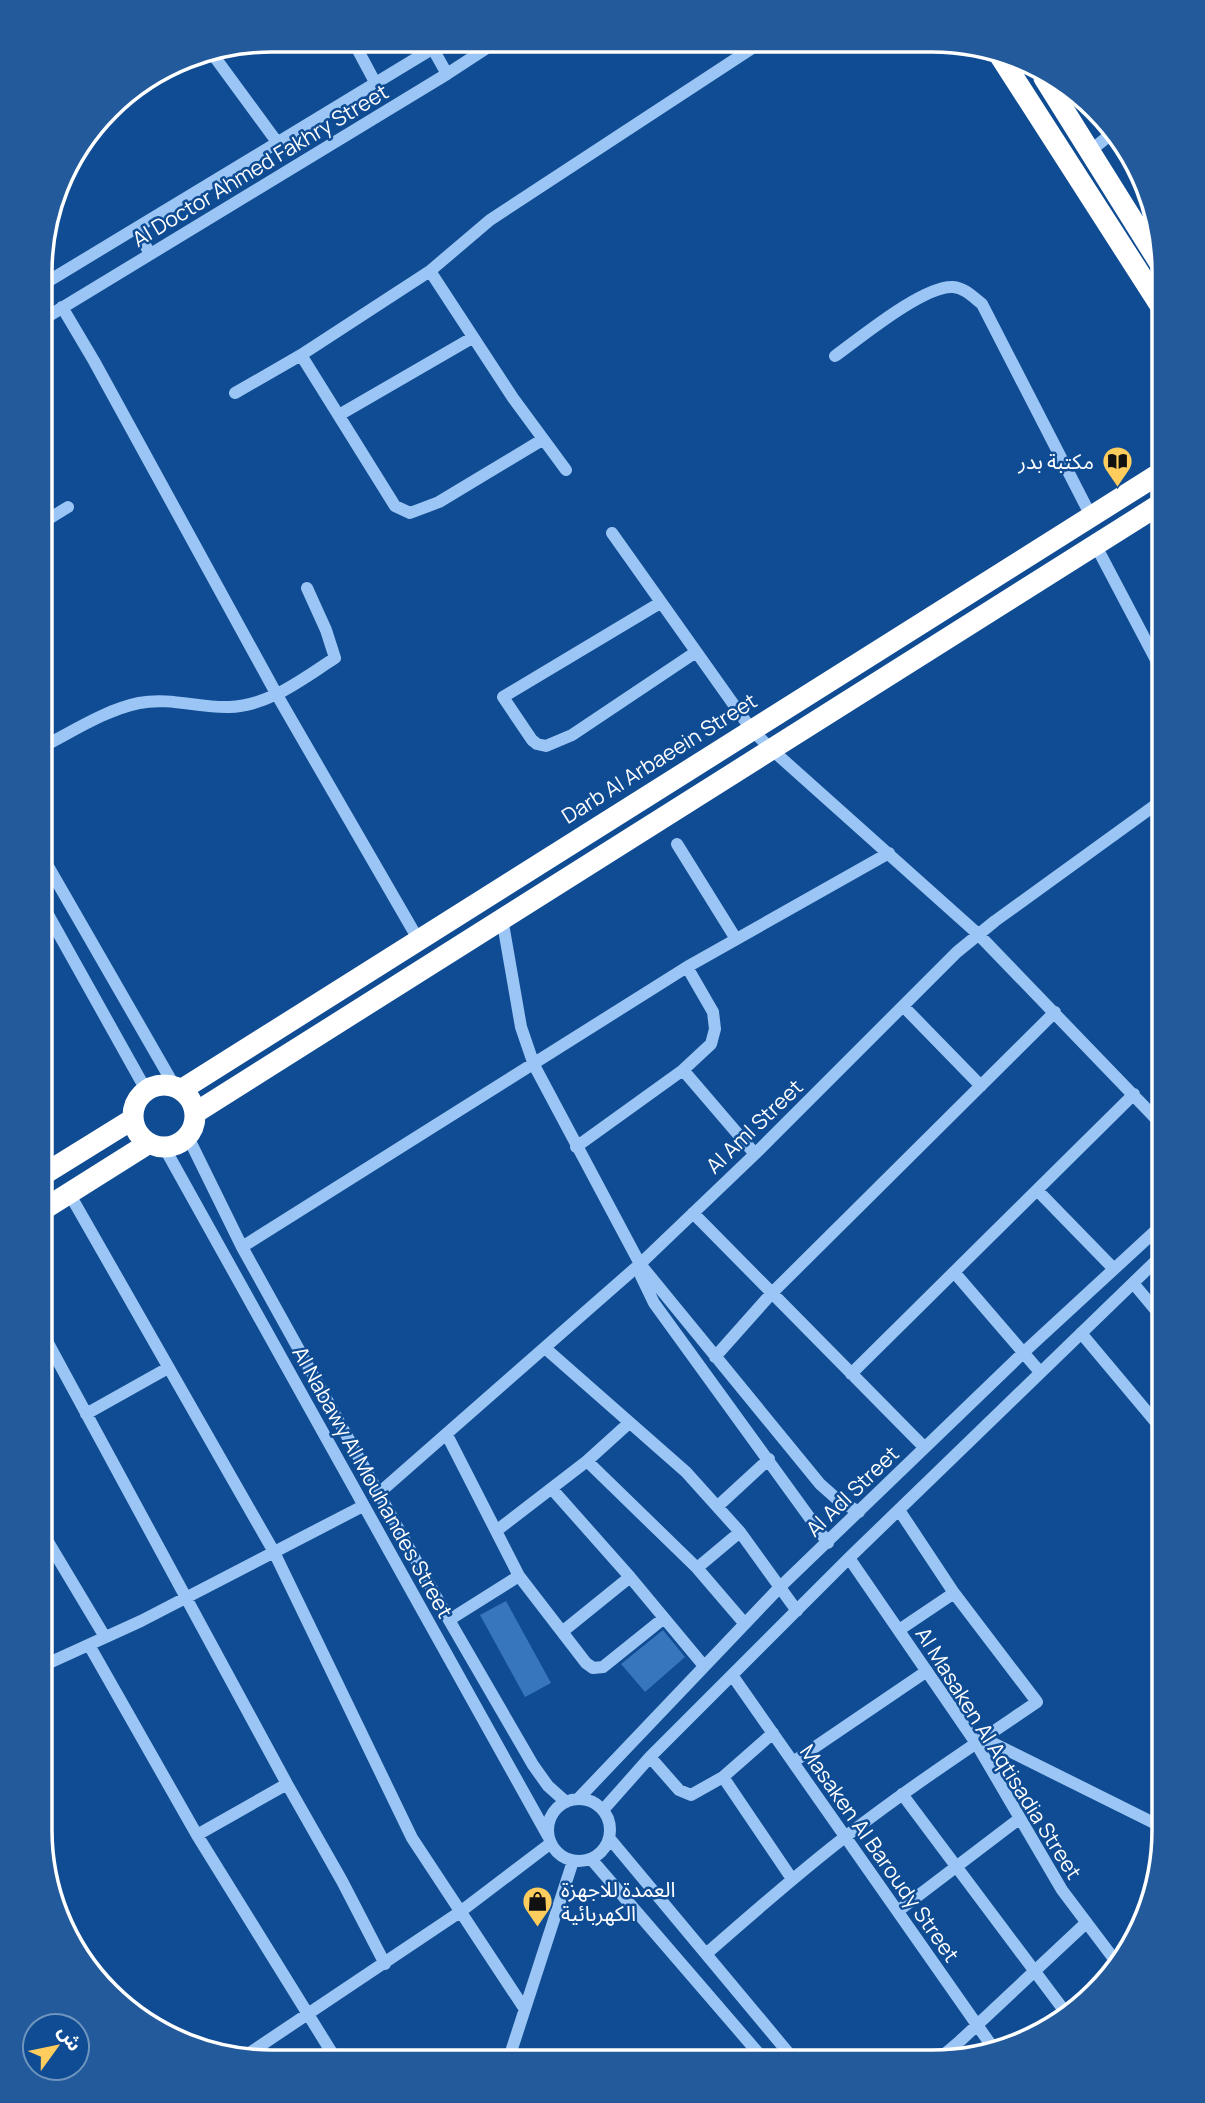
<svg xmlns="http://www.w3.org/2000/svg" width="1205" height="2103" font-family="Manrope,'Noto Sans Arabic',sans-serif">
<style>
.building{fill:#3776bc}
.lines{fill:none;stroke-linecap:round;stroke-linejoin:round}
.minor{stroke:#9bc5f4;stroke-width:12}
.highway{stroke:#fff;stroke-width:21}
.labels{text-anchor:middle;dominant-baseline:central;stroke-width:5;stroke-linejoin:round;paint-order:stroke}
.street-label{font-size:21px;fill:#fff;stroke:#0f4c93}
.poi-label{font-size:21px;fill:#fff;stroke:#0f4c93;text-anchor:end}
.rim{fill:none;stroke:#fff;stroke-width:3.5}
</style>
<rect width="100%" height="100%" fill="#0f4c93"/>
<!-- building -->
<path class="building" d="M506 1601 551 1683 525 1697 480 1615Z
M663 1630 685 1657 645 1692 621 1664Z"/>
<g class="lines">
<!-- minor -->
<path class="minor" d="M353 41 376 84
M433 49 447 74
M211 52 277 142
M1090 151 1110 135
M1137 227 1155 215
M136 228 150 254
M430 271 513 398 566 470
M42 285 445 41
M62 307 94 361 277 695 418 939
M42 320 447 74 496 42
M301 355 395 506 410 513 439 502 542 440
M835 356C860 338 924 285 953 287 965 288 973 297 982 304L1091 516
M235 393 301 355 430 271 490 220 760 43
M339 415 472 338
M42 523 68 507
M612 533 751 729 770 748 978 934 1164 1127
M1095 544 1165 677
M660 603 503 697 532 740 537 744 546 746 572 735 696 652
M42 747C72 732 105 710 139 703 170 697 199 708 229 707 269 706 302 679 335 658L326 630 307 588
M677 844 736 939
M41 854 175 1087
M41 902 146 1090
M502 918 521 1027 534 1065 640 1264 820 1484 838 1500 859 1512
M903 1006 981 1086
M683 1070 755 1154
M188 1137 242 1247 449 1620 533 1765 548 1786 566 1802
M164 1147 548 1836
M576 1147 683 1070 711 1044 715 1029 713 1012 687 967
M1037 1190 1113 1268
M69 1193 274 1552 412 1838 524 2008
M693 1213 924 1447
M242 1247 687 967 889 853
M640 1264 641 1276 654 1303 828 1543
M954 1272 1040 1372
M1133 1283 1164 1320
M41 1330 287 1784 342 1881 385 1964
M1081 1333 1164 1432
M545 1348 686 1472 740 1532 797 1611
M715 1357 771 1294 1055 1012
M851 1374 1134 1094
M86 1414 168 1368
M447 1435 519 1576 586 1663 593 1668 603 1667 664 1618
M587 1461 629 1423
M552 1489 630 1577 704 1666
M379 1493 640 1264 755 1154 957 952 995 921 1165 798
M718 1506 769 1459
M41 1530 105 1637
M496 1531 587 1461 697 1568 745 1624
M849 1558 976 1743 1062 1890 1120 1967
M697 1568 740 1532
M449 1620 519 1576
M899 1630 954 1593
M562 1632 630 1577
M89 1645 197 1835 337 2061
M40 1667 141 1621 363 1506
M732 1675 996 2052
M983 1738 1164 1828
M650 1757 679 1790 691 1795 723 1777 773 1733
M793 1762 927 1671
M723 1777 792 1879
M902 1794 1069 2017
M548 1830a31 31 0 1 1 62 0a31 31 0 1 1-62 0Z
M578 1799 779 1588 1023 1353 1164 1223
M603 1810 650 1757 849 1558 1164 1253
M197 1835 287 1784
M610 1839 796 2062
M592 1860 766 2062
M898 1911 1019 1819
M706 1954C752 1914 797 1874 845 1837 907 1789 972 1746 1037 1702L954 1593 899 1510
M239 2060 460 1912 551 1843
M508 2061 573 1861
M934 2063 960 2041 1086 1923"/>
<!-- highway -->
<path class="highway" d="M1000 56 1165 313
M1044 78 1164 270
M133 1116a31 31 0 1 1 62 0a31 31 0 1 1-62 0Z
M181 1090 1165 470
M195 1113 1165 501
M41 1176 133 1119
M41 1211 149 1143"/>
</g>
<!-- icons -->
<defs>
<symbol id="library-pin" viewBox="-11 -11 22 30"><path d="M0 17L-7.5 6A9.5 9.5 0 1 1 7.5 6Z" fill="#ffcd5e" stroke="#0f4c93"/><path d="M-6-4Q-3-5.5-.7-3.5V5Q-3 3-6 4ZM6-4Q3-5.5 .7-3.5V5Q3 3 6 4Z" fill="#111"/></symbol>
<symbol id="shop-pin" viewBox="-11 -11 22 30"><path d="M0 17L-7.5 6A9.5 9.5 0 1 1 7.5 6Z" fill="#ffcd5e" stroke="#0f4c93"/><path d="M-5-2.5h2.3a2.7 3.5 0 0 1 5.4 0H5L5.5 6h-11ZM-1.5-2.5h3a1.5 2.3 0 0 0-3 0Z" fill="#111"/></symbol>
</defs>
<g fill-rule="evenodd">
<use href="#library-pin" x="1100" y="444" width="35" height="47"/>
<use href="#shop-pin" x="520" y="1884" width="35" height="47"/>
</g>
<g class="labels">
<!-- street labels -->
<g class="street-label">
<text transform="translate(260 165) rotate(-31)">Al Doctor Ahmed Fakhry Street</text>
<text transform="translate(659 758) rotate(-32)">Darb Al Arbaeein Street</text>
<text transform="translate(754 1126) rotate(-44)">Al Aml Street</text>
<text transform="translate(373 1482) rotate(61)">Al Nabawy Al Mouhandes Street</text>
<text transform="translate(852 1491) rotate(-44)">Al Adl Street</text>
<text transform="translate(999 1753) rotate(58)">Al Masaken Al Aqtisadia Street</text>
<text transform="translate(880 1853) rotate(55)">Masaken Al Baroudy Street</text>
</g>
<!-- poi labels -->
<g class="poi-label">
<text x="1094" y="461">مكتبة بدر</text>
<text x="561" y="1889" text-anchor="start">العمدة للاجهزة<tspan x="561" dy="24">الكهربائية</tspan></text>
</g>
</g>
<!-- crop -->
<path d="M0 0H1205V2103H0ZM272 52H932A220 220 0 0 1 1152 272V1830A220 220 0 0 1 932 2050H272A220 220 0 0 1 52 1830V272A220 220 0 0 1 272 52Z" fill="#225a9c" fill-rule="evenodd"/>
<path class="rim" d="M272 52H932A220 220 0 0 1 1152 272V1830A220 220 0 0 1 932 2050H272A220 220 0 0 1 52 1830V272A220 220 0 0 1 272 52Z"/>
<!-- north arrow -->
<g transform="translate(56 2047) rotate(57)"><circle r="33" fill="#0f4c93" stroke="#6f94be" stroke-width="2"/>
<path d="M0-5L12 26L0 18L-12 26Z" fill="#ffcd5e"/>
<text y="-10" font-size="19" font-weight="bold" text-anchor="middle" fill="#ffffff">ش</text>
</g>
</svg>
